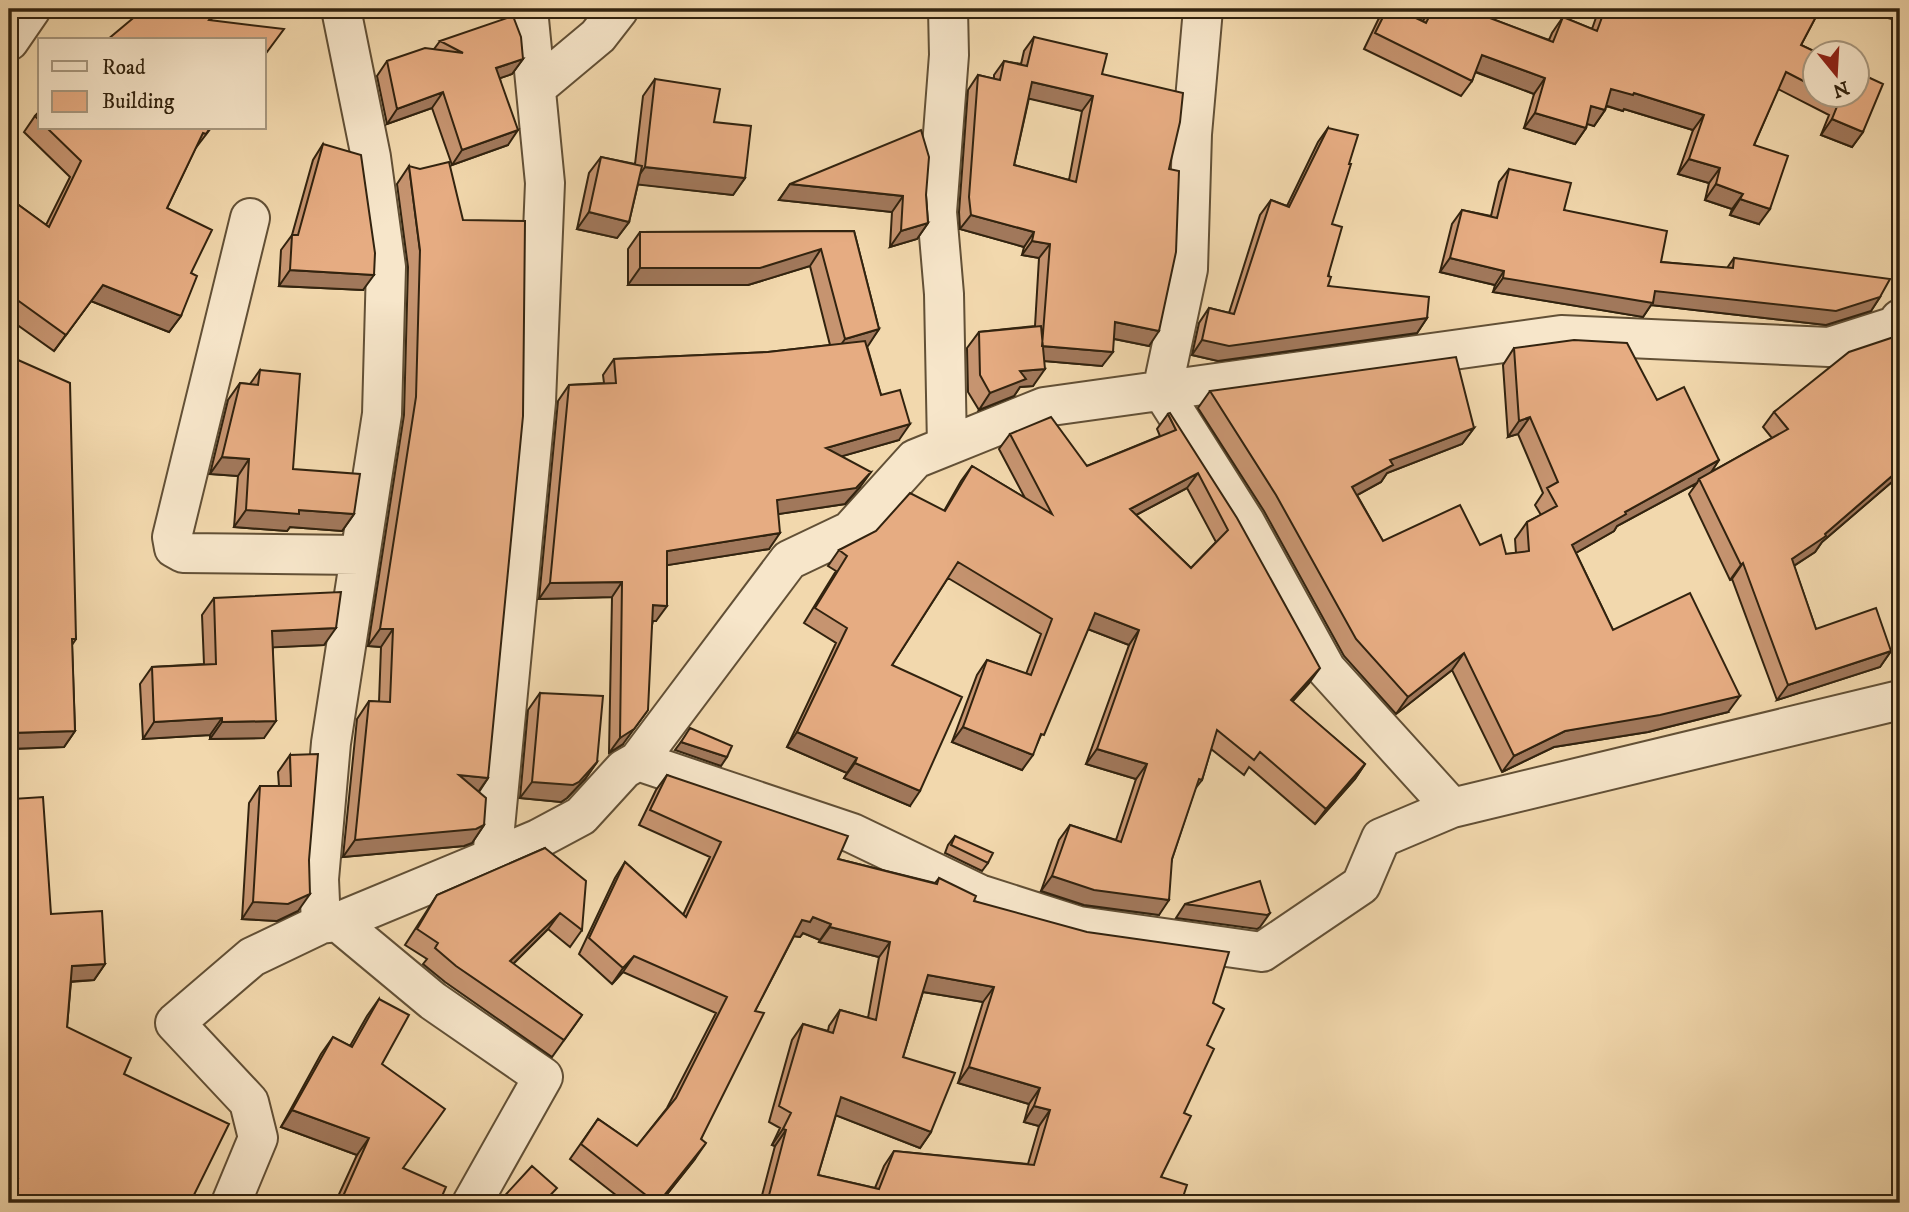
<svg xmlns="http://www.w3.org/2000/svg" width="1909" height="1212" font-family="'IM FELL DW Pica',serif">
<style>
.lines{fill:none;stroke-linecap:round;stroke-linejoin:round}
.minor-casing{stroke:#625036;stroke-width:42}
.minor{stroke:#f7e6ca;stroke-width:38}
.wall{fill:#c69470;stroke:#32230f;stroke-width:2;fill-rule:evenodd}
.shaded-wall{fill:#a1785b;stroke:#32230f;stroke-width:2}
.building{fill:#e6ac82;stroke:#32230f;stroke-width:2;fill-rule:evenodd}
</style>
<rect width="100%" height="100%" fill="#f2d8ad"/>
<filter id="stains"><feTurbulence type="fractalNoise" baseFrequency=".00286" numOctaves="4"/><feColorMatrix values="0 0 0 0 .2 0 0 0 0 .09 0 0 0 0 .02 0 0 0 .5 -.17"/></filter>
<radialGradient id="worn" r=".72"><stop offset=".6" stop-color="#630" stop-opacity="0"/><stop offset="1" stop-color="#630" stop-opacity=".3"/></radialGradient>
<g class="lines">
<defs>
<path id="minor" d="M1203 9 1192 134 1188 269 1162 391 1245 522 1326 669 1452 808
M9 41 31 9
M537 87 598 36 619 9
M250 218 172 537 174 548 183 553 359 555
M947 446 944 294 937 212 949 55 948 9
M638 761 852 833 979 894 1079 926 1262 952 1361 885 1381 838 1452 808 1900 700
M492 859 536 402 545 183 528 9
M338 922 433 1001 543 1077 472 1203
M321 924 319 879 331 743 382 414 386 267 371 157 341 9
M231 1203 258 1138 249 1102 175 1023 252 957 321 924 338 922 538 839 581 816 624 769 638 761 789 560 850 531 915 459 1044 407 1561 335 1829 347 1895 326 1900 319"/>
</defs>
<!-- minor casing -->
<use href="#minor" class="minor-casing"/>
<!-- minor -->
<use href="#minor" class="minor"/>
</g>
<!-- wall -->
<path class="wall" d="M1386 9H1397L1423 21 1430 9H1491L1487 17 1549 40 1552 33 1563 17 1592 29 1599 9H1820L1801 45 1815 52V94H1857L1863 132 1852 147 1821 135 1829 115 1778 89 1754 145 1759 224 1730 215 1732 209 1705 200 1709 183 1678 174 1693 130 1624 109 1623 111 1606 106 1605 110 1594 126 1587 123 1586 128 1575 144 1524 128 1534 94 1475 72 1472 81 1461 96 1364 49 1378 20Z
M1034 37 1102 74 1169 169 1149 346 1114 339 1102 366 1044 361 1033 386 1020 387 1014 396 979 410 968 392 967 348 979 332 1035 326 1039 258 1022 255 1024 247 960 229 959 212 968 90 978 75 994 79V75L1004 61 1021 64 1024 51ZM1029 98 1082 111 1069 180 1014 165Z
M440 41 523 59 512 74 500 78 508 145 452 165 432 108 387 124 377 76 387 61 434 49Z
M655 79 714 122 745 178 733 195 638 184 629 222 617 238 577 229 589 173 601 157 635 164 643 96Z
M40 111V128H211L195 149 167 208 191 273 181 316 169 332 91 301 54 351 9 319V198L46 225 70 177 24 132 35 116Z
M1328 128 1332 224 1328 286 1427 318 1417 333 1218 361 1192 355 1199 323 1209 308 1229 313 1260 215 1271 200 1287 206 1318 142Z
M323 144 363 290 279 286 281 250 292 235 313 160Z
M409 166 488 778 479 792 484 825 472 843 464 846 343 857 357 719 369 701 379 702 381 647 368 646 404 415 408 267 397 184Z
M1509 169 1564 210 1661 262 1727 268 1734 258 1880 297 1871 311 1826 325 1651 305 1643 317 1493 292 1495 285 1440 272 1452 224 1462 210 1491 216 1499 182Z
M790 184 926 195 928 223 917 239 890 247 892 212 779 200Z
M854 231 879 329 867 346 881 395 899 440 842 456 860 487 845 504 778 514 769 549 667 565 656 621H653L623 744 609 753 612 597 539 599 558 401 569 385 604 383 603 375 614 359 768 352 830 345 810 266 748 285H628V249L640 232Z
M1900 335V475L1822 542 1815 552 1794 566 1816 629 1891 651 1880 667 1777 700 1732 579 1730 580 1689 494 1697 483 1617 526 1614 531 1576 553 1613 630 1728 712 1648 732 1554 747 1502 772 1452 670 1396 714 1344 656 1264 511 1198 408 1210 391 1474 428 1462 444 1387 473 1381 482 1357 495 1383 541 1480 545 1506 554 1516 553 1515 539 1527 522 1541 515 1535 505 1543 493 1518 434 1508 437 1503 365 1514 348 1657 400 1719 460 1711 472 1772 438 1763 427 1774 412Z
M9 356 76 639 72 645 75 731 64 747 10 749 13 799 51 914 105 964 94 980 71 982 67 1027 124 1074 190 1203H9Z
M260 370 293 469 354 514 342 531 290 527 287 531 234 527 238 476 210 474 228 400 240 383 250 384Z
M1168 414 1309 683 1292 702 1365 764 1355 779 1315 824 1249 767 1244 775 1211 749 1202 780 1195 789 1172 859 1159 915 1084 905 1041 891 1059 840 1070 825 1116 840 1136 779 1086 764 1129 645 1088 629 1037 744 1022 770 952 742 977 675 987 660 1026 674 1041 634 948 578 892 665 910 806 844 778 847 773 787 747 836 643 804 623 836 571 828 566 839 550 944 511 961 481 972 466 1025 498 999 449 1010 434 1087 466 1160 436 1157 429ZM1187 488 1216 542 1191 568 1136 515Z
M214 598 324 645 273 647 264 738 210 739V735L143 739 140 684 152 667 204 664 202 615Z
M540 693 597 762 585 779 567 798 561 802 520 798 528 710Z
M290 755 298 911 277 921 242 919 249 803 260 786H279L278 772Z
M667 775 838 859 935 883 939 878 974 901 1213 1003 1207 1045 1161 1177 1181 1203H760L775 1146 772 1145 780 1128 769 1122 792 1040 803 1024 828 1031 829 1026 840 1010 868 1018 879 957 819 942 820 940 803 933 800 937 794 936 755 1011 701 1139 695 1159 660 1203H626L570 1159 598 1119 637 1146 667 1108 716 1013 623 972 612 984 579 954 615 878 625 862 683 915 710 857 639 825 656 790ZM923 992 983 1002 958 1083 1029 1104 1024 1122 1039 1126 1028 1164 894 1151 884 1166 875 1188 818 1175 836 1115 920 1148 931 1132 903 1057Z
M955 836 988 863 982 871 945 853 948 845Z
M545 848 582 930 570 947 548 929 513 964 582 1015 552 1057 445 982 423 964 427 959 405 945 437 895Z
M379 999 382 1064 403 1168 439 1203H335L357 1155 281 1127 321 1054 333 1037 350 1046 367 1016Z"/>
<!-- shaded-wall -->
<path class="shaded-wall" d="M218 9H220L197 36 209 20Z
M1880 9H1900V21L1876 15Z
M1482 55 1545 78 1534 94 1471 70Z
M523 59 512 74 486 83 496 68Z
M1032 82 1093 96 1082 111 1022 97Z
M1611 89 1634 93 1704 115 1693 130 1624 109 1623 111 1601 104Z
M443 92 432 108 387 124 397 109Z
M1591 106 1605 110 1594 126 1580 122Z
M1535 113 1586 128 1575 144 1524 128Z
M1832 119 1863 132 1852 147 1821 135Z
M518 130 508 145 452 165 462 150Z
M1689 159 1720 168 1709 183 1678 174Z
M645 167 745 178 733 195 633 184Z
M790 184 903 196 892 212 779 200Z
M1716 184 1743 194 1732 209 1705 200Z
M1740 199 1770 209 1759 224 1730 215Z
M589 212 629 222 617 238 577 229Z
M971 215 1034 232 1024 247 960 229Z
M928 223 917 239 890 247 901 231Z
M1032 241 1050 244 1039 258 1022 255Z
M821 249 810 266 748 285H628L640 268Z
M1450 258 1504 271 1495 285 1440 272Z
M290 270 374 275 363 290 279 286Z
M1503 278 1655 291 1880 297 1871 311 1826 325 1651 305 1643 317 1493 292Z
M103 285 181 316 169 332 91 301 54 351Z
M1427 318 1417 333 1218 361 1192 355 1202 340Z
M1115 322 1159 331 1149 346 1105 337Z
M879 329 868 346 833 356 845 339Z
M1042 346 1113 352 1102 366 1032 360Z
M1045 369 1033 386 1020 387 1014 396 979 410 990 393 1020 371Z
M1530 417 1518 434 1508 437 1519 421Z
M910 424 899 440 815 464 826 448Z
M1474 428 1462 444 1387 473 1381 482 1341 504 1352 487 1390 460Z
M222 457 249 459 238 476 210 474Z
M1719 460 1708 477 1699 479 1697 483 1617 526 1614 531 1560 562 1572 545 1625 512Z
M1900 469V475L1822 542 1815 552 1781 574 1792 559 1825 534Z
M871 472 860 487 845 504 766 516 777 500Z
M1198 473 1187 488 1119 524 1130 509Z
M246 510H299L354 514 342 531 290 527 287 531 234 527Z
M780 533 769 549 656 567 667 551Z
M1743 563 1732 579 1730 580 1741 565Z
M622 582 612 597 539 599 550 583Z
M653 605 667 606 656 621H642Z
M1095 613 1139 630 1129 645 1085 628Z
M336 628 324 645 260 648 272 631Z
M380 629H393L381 647 368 646Z
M1891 651 1880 667 1777 700 1788 685Z
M1464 653 1452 670 1396 714 1408 697Z
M1320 668 1309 683 1280 715 1291 700Z
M1740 696 1728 712 1648 732 1554 747 1502 772 1514 756 1565 731Z
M648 710 623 744 609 753 620 738Z
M222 718 210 735 143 739 154 722Z
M276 721 264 738 210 739 222 722Z
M963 727 1033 755 1022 770 952 742Z
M75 731 64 747 9 749V733Z
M797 732 857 758 847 773 787 747Z
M681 742 727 757 721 766 675 750Z
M1097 749 1147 764 1136 779 1086 764Z
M597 762 585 779 567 798 561 802 520 798 532 782Z
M855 763 920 791 910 806 844 778Z
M1365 764 1355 779 1315 824 1326 809Z
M459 775 488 778 476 795Z
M484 825 472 843 464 846 343 857 355 840Z
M1052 876 1169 900 1159 915 1084 905 1041 891Z
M310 894 298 911 277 921 242 919 253 902Z
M1185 904 1270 913 1260 927 1257 929 1176 918Z
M560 913 548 929 499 978 510 961Z
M813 917 831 924 820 940 803 933 800 937 792 936 802 920Z
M830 927 890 942 879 957 819 942Z
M634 956 623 972 612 984 623 968Z
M105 964 94 980 61 982 72 966Z
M928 975 994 987 983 1002 917 991Z
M969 1067 1040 1088 1029 1104 958 1083Z
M841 1097 931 1132 920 1148 830 1113Z
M1034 1106 1050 1110 1039 1126 1024 1122Z
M292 1110 369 1138 357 1155 281 1127Z
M783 1129 786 1130 775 1146 772 1145Z
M706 1143 695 1159 660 1203H658Z
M9 1177 18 1179 9 1192Z"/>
<!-- building -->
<path class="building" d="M144 9H218L209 20 284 29 264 56V40H107Z
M1387 9H1397L1426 23 1433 9H1491L1487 17 1553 42 1563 17 1597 31 1605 9H1820L1801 45 1816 52H1815V87L1786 72 1754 145 1788 156 1770 209 1740 199 1743 194 1716 184 1720 168 1689 159 1704 115 1634 93 1633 95 1611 89 1605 110 1591 106 1586 128 1535 113 1545 78 1482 55 1472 81 1375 33Z
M513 16 521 37 523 59 496 68 518 130 462 150 443 92 397 109 387 61 425 48 463 53 440 41Z
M1034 37 1107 54 1102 74 1183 93 1180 122 1169 169 1179 171 1176 252 1159 331 1115 322 1113 352 1042 346 1050 244 1032 241 1034 232 971 215 969 197 978 75 1000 80 1004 61 1027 66ZM1032 82 1093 96 1076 182 1014 165Z
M1857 72 1883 84 1863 132 1832 119 1840 99 1831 94H1857Z
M655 79 720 89 714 122 751 126 745 178 645 167Z
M40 111V121L35 116Z
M47 128H210L206 134 203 133 167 208 212 230 191 273 197 276 181 316 103 285 66 335 9 294V198L49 227 81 161Z
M1328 128 1358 135 1349 164H1351L1332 224 1342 227 1328 276 1331 277 1328 286 1429 297 1427 318 1229 346 1202 340 1209 308 1234 314 1271 200 1289 207Z
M921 130 929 157 926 195 928 223 901 231 903 196 790 184Z
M323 144 361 155 375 253 374 275 290 270 292 235H298Z
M601 157 642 166 629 222 589 212Z
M449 162 463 220 525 221 523 416 488 778 459 775 486 798 484 825 476 829 355 840 369 701 390 702 393 629H380L416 397 420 250 409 166 420 169Z
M1509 169 1571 183 1564 210 1667 231 1661 262 1733 268 1734 258 1890 279 1880 297 1836 311 1655 291 1653 303 1503 278 1504 271 1450 258 1462 210 1497 218Z
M854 231 879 329 845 339 821 249 760 268H640V232Z
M1041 326 1045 369 1020 371 1026 379 990 393 980 375 979 332Z
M1900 335V469L1825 534 1826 536 1792 559 1816 629 1876 608 1891 651 1788 685 1743 563 1741 565 1699 479 1788 429 1774 412 1849 352Z
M1574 340 1627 343 1657 400 1684 387 1719 460 1625 512 1626 514 1572 545 1613 630 1690 593 1740 696 1660 715 1565 731 1514 756 1464 653 1408 697 1356 639 1276 495 1210 391 1456 357 1474 428 1390 460 1393 465 1352 487 1383 541 1460 505 1480 545 1501 535 1506 554 1529 551 1527 522 1557 506 1547 488 1558 482 1530 417 1519 421 1514 348Z
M865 341 881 395 900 390 910 424 826 448 871 472 856 488 777 500 780 533 667 551V606L653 605 648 710 634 729 620 738 622 582 550 583 569 385 616 383 614 359 768 352Z
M9 356 70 383 76 639H72L75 731 9 733Z
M260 370 300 374 293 469 360 474 354 514 299 510V514L246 510 249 459 222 457 240 383 258 385Z
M1170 413 1237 518 1320 668 1291 700 1365 764 1326 809 1260 752 1254 760 1217 730 1202 780 1199 779 1172 859 1169 900 1094 890 1052 876 1070 825 1121 842 1147 764 1097 749 1139 630 1095 613 1044 735 1041 734 1033 755 963 727 987 660 1031 675 1052 619 958 562 892 665 962 697 920 791 855 763 857 758 797 732 847 628 815 608 847 556 839 550 876 531 910 493 945 511 972 466 1052 514 1010 434 1051 417 1087 466 1176 430 1168 414ZM1198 473 1228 530 1191 568 1130 509Z
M341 592 336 628 272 631 276 721 222 722V718L154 722 152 667 216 664 214 598Z
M540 693 603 696 597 762 579 782 573 785 532 782Z
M690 728 732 746 727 757 681 742Z
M9 737 13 799 43 797 51 914 102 911 105 964 72 966 67 1027 131 1058 124 1074 229 1124 190 1203H10L18 1179 9 1177Z
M318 754 309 860 310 894 288 904 253 902 260 786H291L290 755Z
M667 775 848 836 838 859 937 884 939 878 976 896 974 901 1087 932 1229 952 1213 1003 1224 1009 1207 1045 1214 1049 1184 1113 1191 1116 1161 1177 1187 1185 1181 1203H767L786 1130 783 1129 791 1113 779 1106 803 1024 833 1033 840 1010 876 1020 890 942 830 927 831 924 813 917 810 922 802 920 755 1011 764 1013 701 1139 706 1143 658 1203H656L581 1144 598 1119 637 1146 676 1098 727 997 634 956 623 968 589 938 625 862 686 917 721 842 650 810ZM928 975 994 987 969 1067 1040 1088 1034 1106 1050 1110 1034 1165 894 1151 879 1189 818 1175 841 1097 931 1132 955 1073 903 1057Z
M955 836 993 853 988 863 951 845Z
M545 848 586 881 582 930 560 913 510 961 582 1015 564 1040 456 966 435 948 438 943 417 929 437 895Z
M1260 881 1270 913 1267 915 1185 904Z
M379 999 409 1015 382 1064 445 1109 403 1168 446 1187 439 1203H340L369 1138 292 1110 333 1037 352 1047Z
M532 1166 557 1188 543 1203H498Z"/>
<!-- margin -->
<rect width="1909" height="1212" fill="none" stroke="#f2d8ad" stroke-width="35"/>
<rect x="10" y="10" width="1888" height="1191" fill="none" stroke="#32230f" stroke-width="3.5"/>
<rect x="18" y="18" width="1874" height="1177" fill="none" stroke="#32230f" stroke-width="2"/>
<!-- legend -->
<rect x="38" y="38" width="228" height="91" fill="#f7e6ca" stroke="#a8987f" stroke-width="2"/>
<rect x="52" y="61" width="35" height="10" fill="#f7e6ca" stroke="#a8987f" stroke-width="2"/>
<text x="102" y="74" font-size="21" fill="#32230f">Road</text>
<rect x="52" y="91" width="35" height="21" fill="#e6ac82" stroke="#a8987f" stroke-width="2"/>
<text x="102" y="108" font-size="21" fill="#32230f">Building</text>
<!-- north arrow -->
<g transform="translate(1836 74) rotate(162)"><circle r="33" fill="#f7e6ca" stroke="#a8987f" stroke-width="2"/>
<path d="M0-5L12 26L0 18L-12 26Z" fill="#8f2418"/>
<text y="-10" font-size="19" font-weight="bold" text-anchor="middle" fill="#32230f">N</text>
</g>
<rect width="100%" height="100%" filter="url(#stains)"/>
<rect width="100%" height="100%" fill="url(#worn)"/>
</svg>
